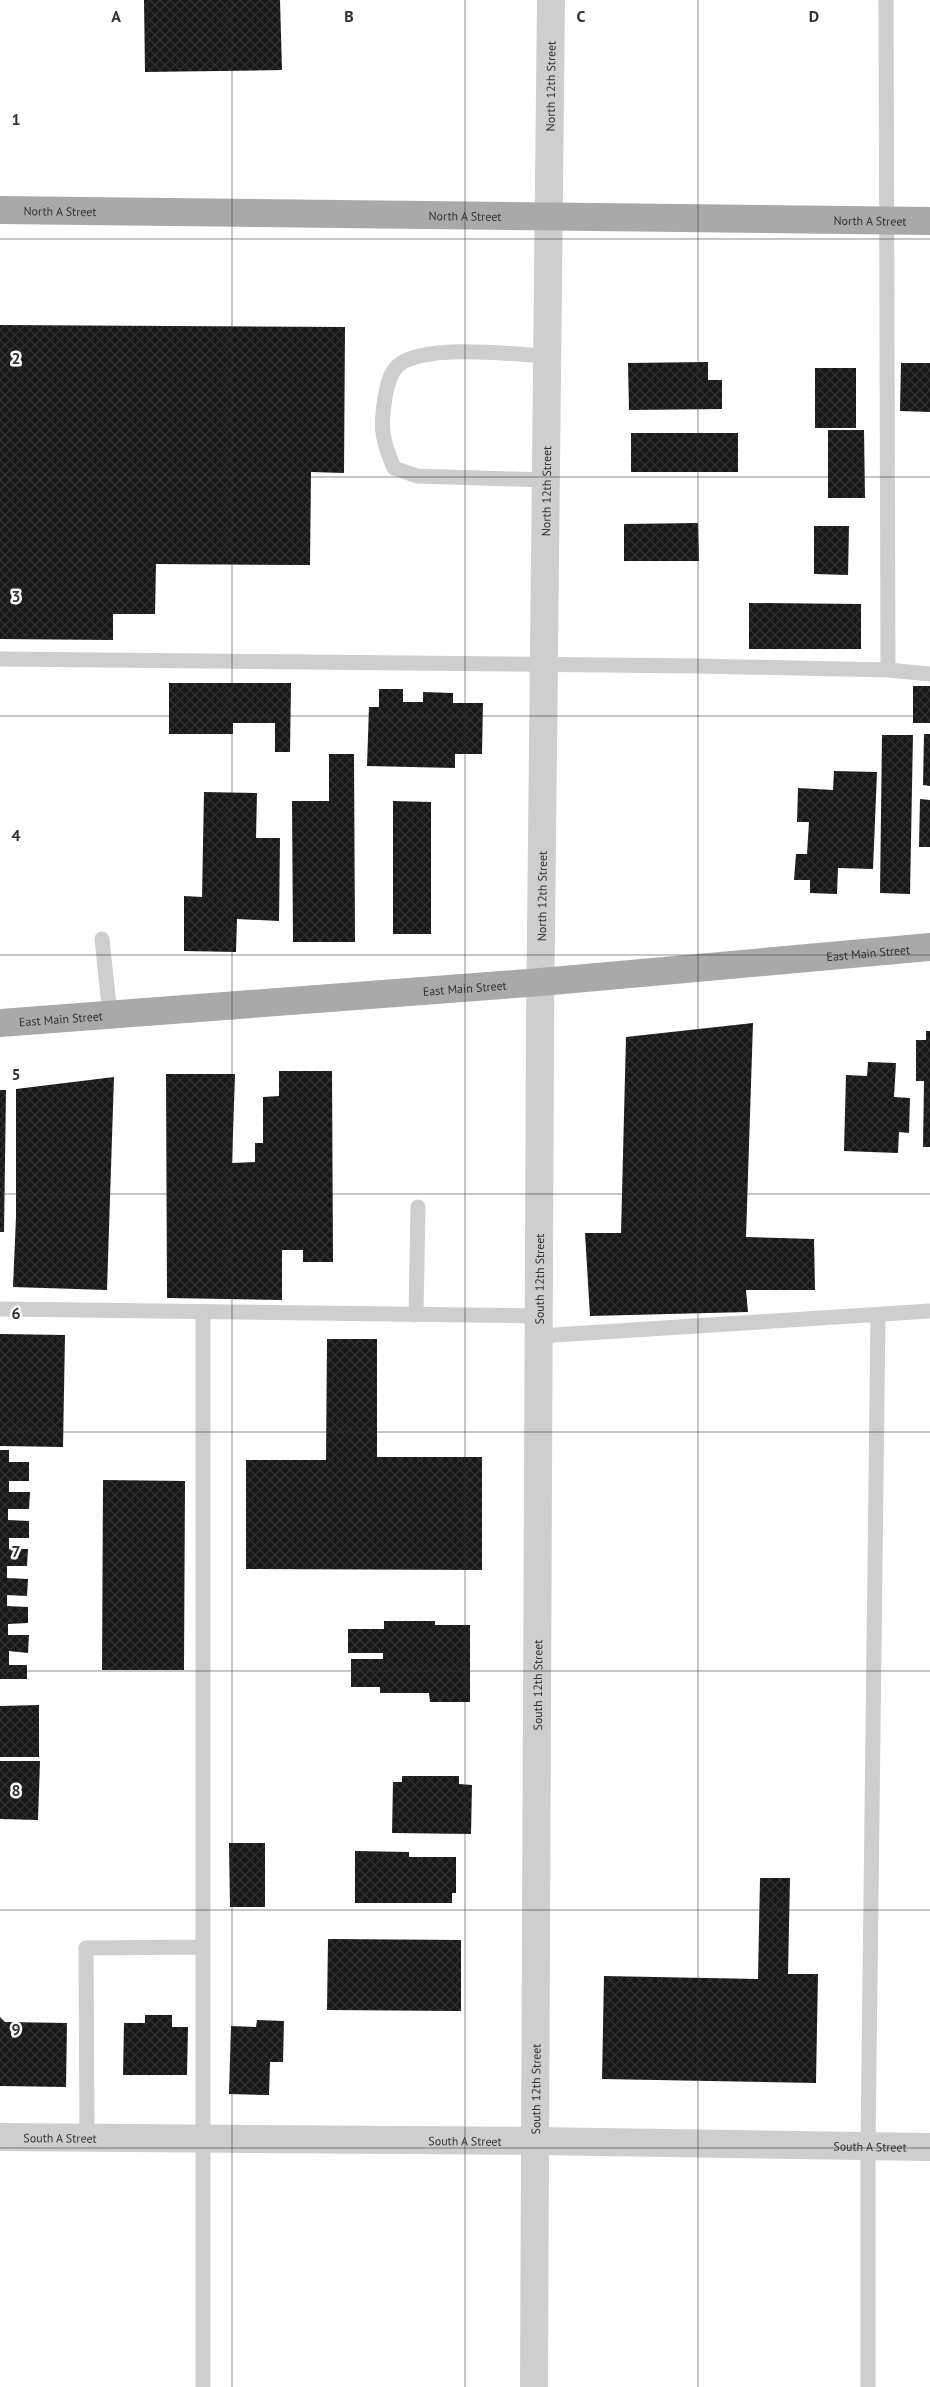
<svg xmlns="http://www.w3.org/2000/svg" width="930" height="2387" font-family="'PT Sans',sans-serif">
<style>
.building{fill:url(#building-cross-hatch)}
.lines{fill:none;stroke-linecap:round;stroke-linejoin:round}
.service{stroke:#cecece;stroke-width:15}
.minor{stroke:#cecece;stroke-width:28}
.primary{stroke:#a9a9a9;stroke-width:28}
.grid{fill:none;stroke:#313131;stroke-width:1;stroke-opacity:0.55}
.labels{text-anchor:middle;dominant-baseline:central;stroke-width:5;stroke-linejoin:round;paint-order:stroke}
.street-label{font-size:12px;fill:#313131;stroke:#fff}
.grid-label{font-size:16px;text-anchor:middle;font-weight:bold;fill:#313131;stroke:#fff;stroke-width:5;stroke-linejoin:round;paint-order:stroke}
</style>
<defs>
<pattern id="building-cross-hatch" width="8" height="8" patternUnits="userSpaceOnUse" patternTransform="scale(1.25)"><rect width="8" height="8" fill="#181818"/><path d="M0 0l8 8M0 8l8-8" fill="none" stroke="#313131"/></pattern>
</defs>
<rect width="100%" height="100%" fill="#fff"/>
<!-- building -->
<path class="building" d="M144 0H280L282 70 145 72Z
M0 325 345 327 344 473 311 472 310 565 156 564 155 614H113V640L0 639Z
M708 362V380H722V409L629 410 628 363Z
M901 363H930V412L900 411Z
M815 368H856V428H815Z
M828 430H864L865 498H828Z
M631 433H738V472H631Z
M698 523 699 561H624V524Z
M814 526H849L848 575 814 574Z
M749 603 861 604V649H749Z
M169 683H291L290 752H275V723H233V734H169Z
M913 686H930V723H913Z
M379 689H403V702H423V692L453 693V703H483L482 754H455V768L367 766 369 707H379Z
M924 734H930V786L923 785Z
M882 735H913L910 894 880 893Z
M329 754H354L355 942H293L292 801H329Z
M834 771 877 772 873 869 838 868 837 894 810 893V880H794L796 854H807L809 822H797L798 788 833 790Z
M204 792 257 793 256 838H280L279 921 237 919 236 952 184 951V896L202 897Z
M920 799 930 800V847H919Z
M393 801 431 802V934H393Z
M753 1023 746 1237 814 1239 815 1290H746L748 1312 590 1316 585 1233H621L626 1037Z
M926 1031H930V1147H923L924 1081H916V1040H926Z
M868 1062 896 1063 894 1097 910 1098 909 1133 899 1132 898 1153 844 1151 846 1075 867 1076Z
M279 1071H332L333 1262H303V1250H282V1300L167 1298 166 1074H235L232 1163 255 1162V1143H263V1097L279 1096Z
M114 1077 107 1290 13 1287 16 1217V1089Z
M0 1090H6L4 1232H0Z
M0 1334 65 1335 63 1447 0 1446Z
M327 1339H377V1457H482V1570L246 1569V1460H326Z
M0 1450H9V1462H29V1481H9V1492H30L29 1509H8V1520L29 1521V1538H9V1549H28L27 1566H7V1578L28 1579 27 1596 7 1595V1606L28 1607V1623L8 1624V1635H29L28 1653 9 1651V1665H27V1679H0Z
M103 1480 185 1481 184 1670H102Z
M384 1621H435V1625H470V1702H430L429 1693H380V1687H351V1659H383V1653H348V1629H384Z
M39 1705V1757H0V1706Z
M0 1761H40L38 1820 0 1819Z
M402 1776H459V1784L472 1785 471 1834 392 1833 393 1782H402Z
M229 1843H265V1907H230Z
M355 1851 409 1852V1857H456V1893H452V1903H355Z
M760 1878H790L788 1974H818L816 2083 602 2079 604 1976 758 1979Z
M328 1939 461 1940V2011L327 2010Z
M145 2015H172V2027H188L187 2075H123L124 2023H145Z
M0 2017 5 2022 67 2023 66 2087 0 2086Z
M257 2020 284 2021 283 2062H270L269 2095 229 2094 231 2026 256 2027Z"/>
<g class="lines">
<!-- service -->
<path class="service" d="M886 0 888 670
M546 480 417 476 394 468C382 440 380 428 385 398 387 386 390 371 400 364 428 344 511 354 547 356
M0 659 698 666 888 670 930 674
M102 939 110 1015
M0 1309 539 1316
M203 1312V2387
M416 1315 418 1207
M539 1336 930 1311
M87 2138 86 1948 203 1947
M868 2387V2146L878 1315"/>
<!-- minor -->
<g class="minor">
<path id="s1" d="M0 2137 534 2141 930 2147"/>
<path id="s2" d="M534 2387 540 1027 551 0"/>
</g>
<!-- primary -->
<g class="primary">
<path id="s3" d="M0 210 930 221"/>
<path id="s4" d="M0 1023 541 982 930 947"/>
</g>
</g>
<!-- grid -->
<path class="grid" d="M232 0V2387M465 0V2387M698 0V2387M0 239H930M0 477H930M0 716H930M0 955H930M0 1194H930M0 1432H930M0 1671H930M0 1910H930M0 2148H930"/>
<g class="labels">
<!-- street labels -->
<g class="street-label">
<text stroke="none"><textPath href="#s2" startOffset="2301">North 12th Street</textPath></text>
<text stroke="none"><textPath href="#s3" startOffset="60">North A Street</textPath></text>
<text stroke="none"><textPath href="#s3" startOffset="465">North A Street</textPath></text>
<text stroke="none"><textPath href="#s3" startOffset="870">North A Street</textPath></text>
<text stroke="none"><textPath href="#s2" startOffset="1896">North 12th Street</textPath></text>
<text stroke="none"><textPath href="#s2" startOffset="1491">North 12th Street</textPath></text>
<text stroke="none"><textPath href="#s4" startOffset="871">East Main Street</textPath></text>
<text stroke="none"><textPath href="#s4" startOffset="466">East Main Street</textPath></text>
<text stroke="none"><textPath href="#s4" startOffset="61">East Main Street</textPath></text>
<text stroke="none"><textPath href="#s2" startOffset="1108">South 12th Street</textPath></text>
<text stroke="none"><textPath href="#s2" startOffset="702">South 12th Street</textPath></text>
<text stroke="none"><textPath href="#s2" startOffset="298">South 12th Street</textPath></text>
<text stroke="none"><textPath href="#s1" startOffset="60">South A Street</textPath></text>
<text stroke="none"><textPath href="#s1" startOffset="465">South A Street</textPath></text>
<text stroke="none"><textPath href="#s1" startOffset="870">South A Street</textPath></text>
</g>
</g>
<g class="grid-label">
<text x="116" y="22">A</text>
<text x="349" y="22">B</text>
<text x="581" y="22">C</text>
<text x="814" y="22">D</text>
<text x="16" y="125">1</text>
<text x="16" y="364">2</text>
<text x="16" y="602">3</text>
<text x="16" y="841">4</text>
<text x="16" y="1080">5</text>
<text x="16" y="1319">6</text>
<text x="16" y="1557">7</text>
<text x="16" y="1796">8</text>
<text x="16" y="2035">9</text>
</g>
</svg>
